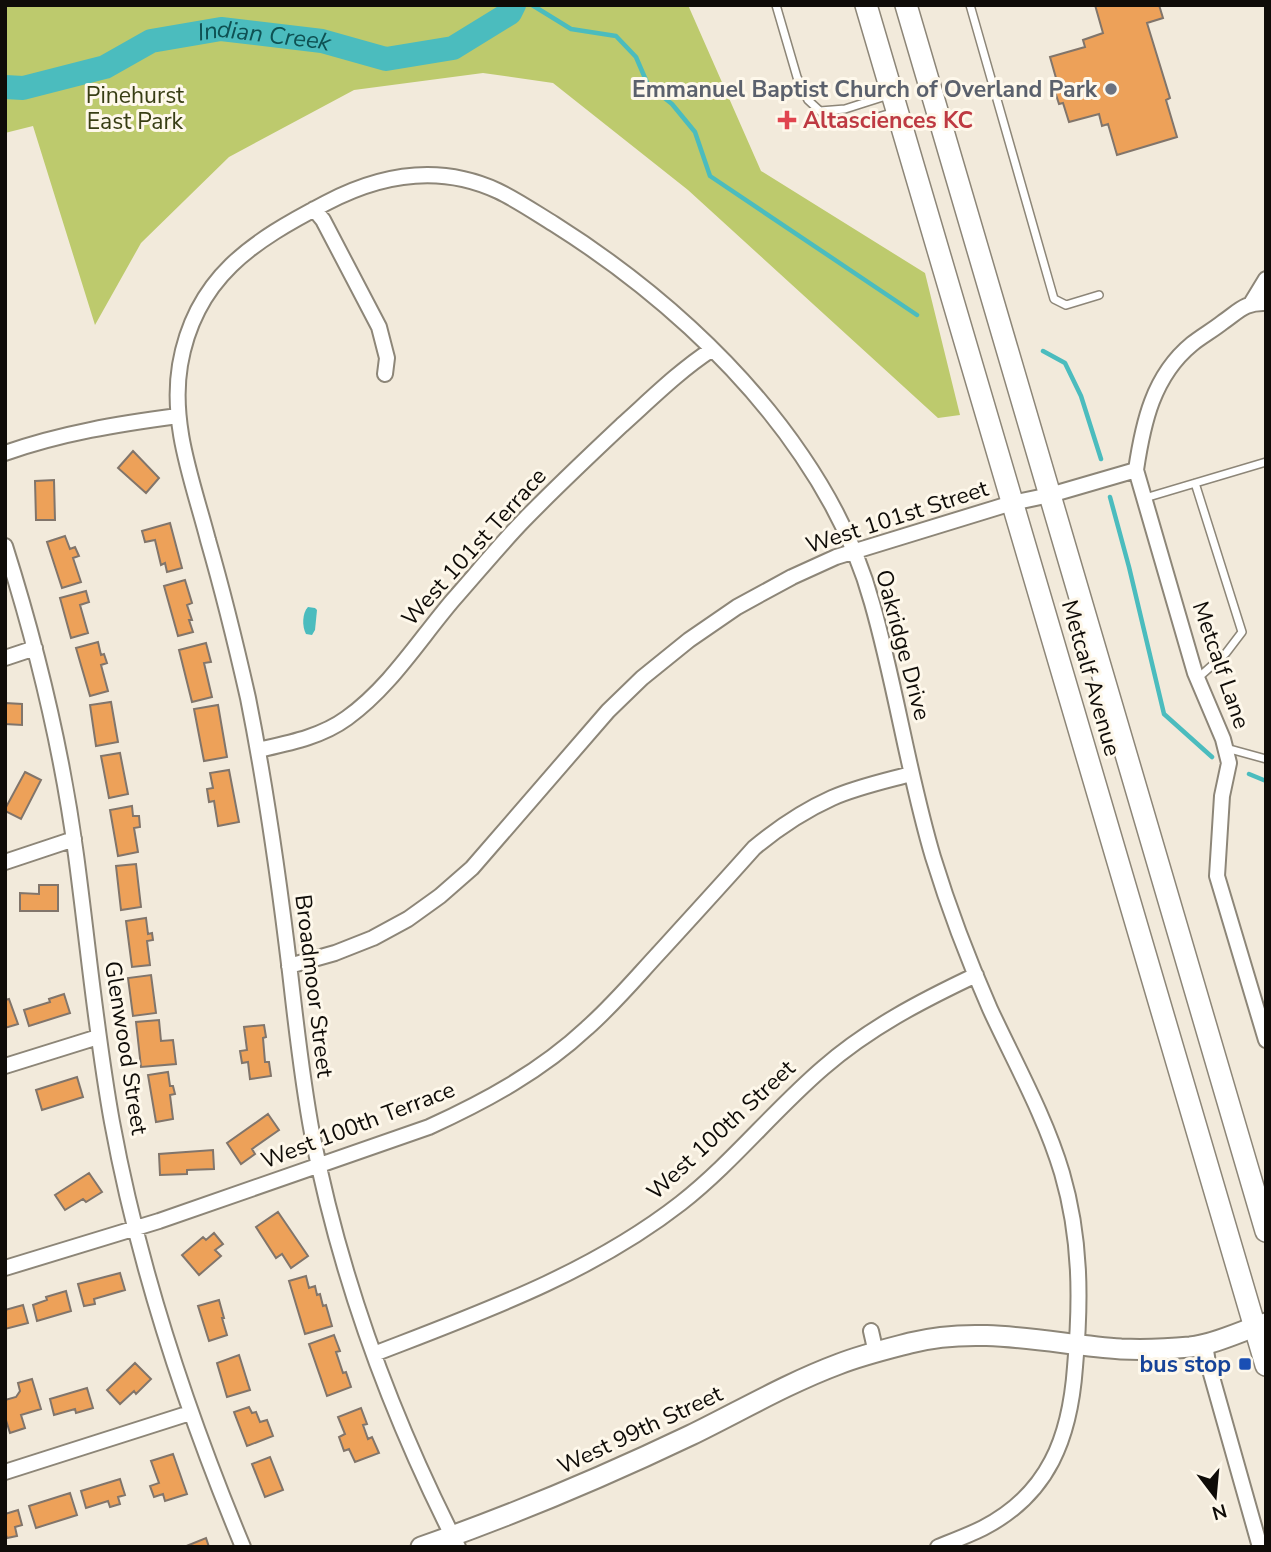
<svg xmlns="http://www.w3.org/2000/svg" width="1271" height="1552" font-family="'Nunito Sans',sans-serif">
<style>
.green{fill:#bdca6d}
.water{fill:#4bbcbe}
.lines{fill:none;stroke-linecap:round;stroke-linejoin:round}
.stream{stroke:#4bbcbe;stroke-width:4.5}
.river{stroke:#4bbcbe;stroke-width:24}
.building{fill:#eda159;stroke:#81756b;stroke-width:2}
.lane-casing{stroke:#8d8678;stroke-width:10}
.street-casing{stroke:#8d8678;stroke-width:18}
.secondary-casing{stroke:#8d8678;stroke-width:23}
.primary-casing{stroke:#8d8678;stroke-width:24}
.lane{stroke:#fff;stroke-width:7}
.street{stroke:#fff;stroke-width:14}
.secondary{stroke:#fff;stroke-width:19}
.primary{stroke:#fff;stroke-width:21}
.worship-dot{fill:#6b7280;stroke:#fef8eb;stroke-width:2.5}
.health-dot{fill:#e0444e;stroke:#fef8eb;stroke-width:2.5}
.transit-dot{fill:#1a4fb4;stroke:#fef8eb;stroke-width:2.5}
.labels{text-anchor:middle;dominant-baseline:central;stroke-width:6;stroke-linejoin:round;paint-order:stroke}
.worship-label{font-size:23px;font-weight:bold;fill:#5b616d;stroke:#fef8eb;text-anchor:end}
.park-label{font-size:23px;fill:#383e14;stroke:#fef8eb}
.health-label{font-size:23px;font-weight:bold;fill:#be3a42;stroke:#fef8eb;text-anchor:start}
.street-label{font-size:23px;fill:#0f0c08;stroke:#fef8eb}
.transit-label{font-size:23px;font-weight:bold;fill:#164399;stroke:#fef8eb;text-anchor:end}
.water-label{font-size:24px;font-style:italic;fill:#0e5153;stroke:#fef8eb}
</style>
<rect width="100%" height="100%" fill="#f2eadb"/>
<!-- green -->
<path class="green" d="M5 5H688L761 171 925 273 960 415 938 418 688 190 553 83 483 73 354 90 229 157 141 243 95 325 33 126 5 133Z"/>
<!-- water -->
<path class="water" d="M308 607 315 608 317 610 315 630 312 635 306 634C302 627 302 613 308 607Z"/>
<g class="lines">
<!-- stream -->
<path class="stream" d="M532 5 571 29 616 36 636 57 648 85 672 104 695 132 710 176 917 315
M1043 351 1065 363 1081 396 1101 459
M1110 497 1129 567 1164 714 1212 757
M1249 774 1266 781"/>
<!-- river -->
<path class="river" id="s1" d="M5 87 23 88 105 67 151 41 221 29 322 41 386 59 453 48 510 13 514 5"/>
</g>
<!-- building -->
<path class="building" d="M1095 5H1159L1163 18 1147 23 1170 98 1166 100 1177 137 1117 155 1108 124 1102 126 1099 114 1069 122 1063 103 1059 104 1051 79 1056 78 1050 57 1085 47 1083 40 1103 33Z
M133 451 159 478 146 493 118 468Z
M54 480 55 520H36L35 481Z
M170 523 182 568 167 572 165 563 161 565 155 540 145 542 142 531Z
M65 536 70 549 75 547 79 556 73 558 81 582 62 588 47 542Z
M185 580 192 603 187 605 192 620H189L193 632 178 636 164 586Z
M86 591 89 602 80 605 88 633 71 638 60 598Z
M98 642 101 655 104 654 107 663 101 665 108 691 90 696 76 648Z
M206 643 211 662 204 663 212 697 192 702 179 650Z
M111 702 118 742 96 746 90 705Z
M5 703 22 704V725L5 724Z
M218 705 227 757 204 761 194 709Z
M120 753 128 794 109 798 101 756Z
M229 770 239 822 218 826 214 801 209 802 207 789 213 788 210 773Z
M25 772 41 780 21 819 5 811V809Z
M132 806 133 816H139L140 827 134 828 138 852 118 856 110 810Z
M136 864 141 907 121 910 116 866Z
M39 885H58V911H20V893L39 894Z
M146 918 148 934 152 933 153 940 147 941 150 965 132 967 126 921Z
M151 975 156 1013 133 1016 128 978Z
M64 994 70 1013 29 1026 24 1010 50 1002 49 999Z
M9 999 18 1024 5 1028V1000Z
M159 1020 161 1041 173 1040 176 1064 141 1067 136 1022Z
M264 1025 266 1037 263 1038 265 1062H269L271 1076 250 1079 248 1062 242 1063 240 1051 247 1050 244 1027Z
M168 1072 170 1086H173L175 1094 170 1095 173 1119 156 1122 148 1075Z
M77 1077 83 1097 42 1110 36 1090Z
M268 1114 279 1130 252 1149 255 1154 241 1164 227 1143Z
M213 1150 214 1169 187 1170V1174L160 1175 159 1154Z
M89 1173 102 1192 86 1202 83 1199 65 1210 55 1195Z
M278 1212 308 1256 291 1268 282 1254 276 1258 256 1227Z
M214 1233 223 1244 215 1250 221 1256 199 1275 182 1255 203 1237 206 1240Z
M120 1273 125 1290 94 1299 95 1304 84 1306 78 1284Z
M306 1276 309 1288 315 1286 317 1295 320 1294 323 1306 326 1305 332 1326 305 1334 289 1281Z
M66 1291 71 1311 37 1321 33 1305 47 1300 46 1297Z
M219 1300 224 1318H222L227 1335 209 1341 198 1306Z
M23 1305 28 1323 5 1329V1310Z
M334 1335 340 1351 336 1352 343 1373 346 1372 351 1387 327 1396 309 1344Z
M239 1355 250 1390 227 1397 217 1363Z
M135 1363 151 1379 136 1394 134 1391 120 1404 107 1390Z
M32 1379 41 1409 21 1415 25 1428 10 1433 5 1417V1400L16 1397 20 1391 18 1383Z
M87 1388 93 1408 76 1413 75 1409 54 1415 50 1399Z
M249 1407 252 1413 256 1412 260 1422 267 1420 273 1436 247 1446 234 1412Z
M361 1408 367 1424 363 1425 368 1439 372 1437 379 1453 355 1462 349 1449 344 1451 339 1437 345 1434 338 1417Z
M173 1454 187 1494 165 1501 163 1494 154 1497 150 1486 159 1483 151 1461Z
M270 1457 283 1490 265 1497 252 1464Z
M120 1479 125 1495 118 1497 120 1504 110 1507 108 1501 86 1508 81 1491Z
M70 1493 77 1515 36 1528 29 1506Z
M18 1510 22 1525 15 1527 17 1536 7 1538 5 1532V1514Z
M206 1538 209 1547H184Z"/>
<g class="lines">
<defs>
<path id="lane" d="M776 5 797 77 808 100 835 125H850L895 112
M970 5 1054 299 1066 305 1099 295
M820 111 845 109 892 94
M1195 483 1242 632 1226 653 1198 678
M1145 498 1266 462
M1226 748 1266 759"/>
<path id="street" d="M314 209 323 220 379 327 387 358 385 374
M1252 302 1266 279
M5 453C62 433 118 424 178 416
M1136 470 1195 673 1223 739 1229 763 1222 796 1217 876 1266 1040
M5 546C37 647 62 750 76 855 88 944 96 1034 112 1122 139 1269 186 1410 243 1547
M5 658 35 648
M258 750C289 743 321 737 347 718 390 687 419 640 453 600 476 574 499 546 523 521 555 488 589 456 622 425 651 399 679 371 711 350
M5 862 74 839
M289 966 335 953 373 938 408 919 440 896 472 868 608 711 642 678 689 640 737 607 792 577 836 557 1012 503 1050 495 1136 470C1143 423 1153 376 1192 344 1202 336 1213 330 1223 322 1239 311 1245 302 1266 303
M5 1066 98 1037
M5 1268 159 1221 429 1127C486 1101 541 1071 587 1028 612 1006 634 980 657 955 689 920 722 884 754 848 778 828 803 811 832 798 857 787 885 781 911 774
M871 1331 876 1353
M1205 1344 1208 1363 1260 1547
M374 1354C480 1313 590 1274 681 1203 732 1163 773 1111 823 1068 869 1028 921 1001 976 975
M5 1472 190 1413
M458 1547C391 1416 340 1277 312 1133 302 1080 296 1025 290 972 279 880 266 788 248 698 236 645 223 592 208 540 193 482 170 425 180 365 195 277 253 241 326 203 381 174 440 164 498 191 517 200 536 213 554 224 649 284 739 363 802 456 832 500 858 552 872 603 896 687 908 773 933 857 949 909 968 959 990 1009 1015 1063 1045 1116 1062 1173 1081 1238 1081 1300 1075 1367 1070 1437 1049 1494 983 1528 969 1535 953 1541 938 1547"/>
<path id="secondary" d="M421 1547C513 1515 603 1477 691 1435 740 1411 788 1383 839 1364 862 1355 887 1349 910 1343 980 1325 1051 1344 1121 1349 1144 1350 1168 1349 1190 1347 1216 1344 1241 1331 1266 1323"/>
<path id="primary" d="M866 5 1266 1365
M906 5 1266 1231"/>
</defs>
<!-- lane casing -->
<use href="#lane" class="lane-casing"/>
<!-- street casing -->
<use href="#street" class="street-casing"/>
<!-- secondary casing -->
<use href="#secondary" class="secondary-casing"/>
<!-- primary casing -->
<use href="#primary" class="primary-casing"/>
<!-- lane -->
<use href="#lane" class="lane"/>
<!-- street -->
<use href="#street" class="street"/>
<!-- secondary -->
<use href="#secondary" class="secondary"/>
<!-- primary -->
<use href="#primary" class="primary"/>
</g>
<!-- markers -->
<circle class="worship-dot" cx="1111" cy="89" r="7"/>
<path class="health-dot" d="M783.5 109.5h7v7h7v7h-7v7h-7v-7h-7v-7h7z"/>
<rect class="transit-dot" x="1238" y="1357" width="14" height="14" rx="3.5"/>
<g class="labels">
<!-- worship labels -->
<g class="worship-label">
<text x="1097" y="89">Emmanuel Baptist Church of Overland Park</text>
</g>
<!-- park labels -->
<g class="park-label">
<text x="135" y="95">Pinehurst<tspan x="135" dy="26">East Park</tspan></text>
</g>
<!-- health labels -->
<g class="health-label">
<text x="803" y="120">Altasciences KC</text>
</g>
<!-- street labels -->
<g class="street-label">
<text transform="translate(897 517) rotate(-18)">West 101st Street</text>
<text transform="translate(474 547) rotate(-48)">West 101st Terrace</text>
<text transform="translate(903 645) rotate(75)">Oakridge Drive</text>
<text transform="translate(1221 665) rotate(71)">Metcalf Lane</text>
<text transform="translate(1091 678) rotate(74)">Metcalf Avenue</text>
<text transform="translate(314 986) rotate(83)">Broadmoor Street</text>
<text transform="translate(126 1048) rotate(81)">Glenwood Street</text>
<text transform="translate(358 1125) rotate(-21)">West 100th Terrace</text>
<text transform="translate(721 1130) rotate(-43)">West 100th Street</text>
<text transform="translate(640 1430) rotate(-25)">West 99th Street</text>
</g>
<!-- transit labels -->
<g class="transit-label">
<text x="1231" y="1364">bus stop</text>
</g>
<!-- water labels -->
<g class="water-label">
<text stroke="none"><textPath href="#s1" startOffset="270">Indian Creek</textPath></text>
</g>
</g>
<!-- border -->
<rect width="1271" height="1552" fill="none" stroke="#0f0c08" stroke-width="14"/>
<!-- north arrow -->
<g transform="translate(1215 1496) rotate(164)" stroke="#fef8eb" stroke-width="5" paint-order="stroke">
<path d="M0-5L12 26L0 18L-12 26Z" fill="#0f0c08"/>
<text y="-10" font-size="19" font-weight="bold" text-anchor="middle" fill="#0f0c08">N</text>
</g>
</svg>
